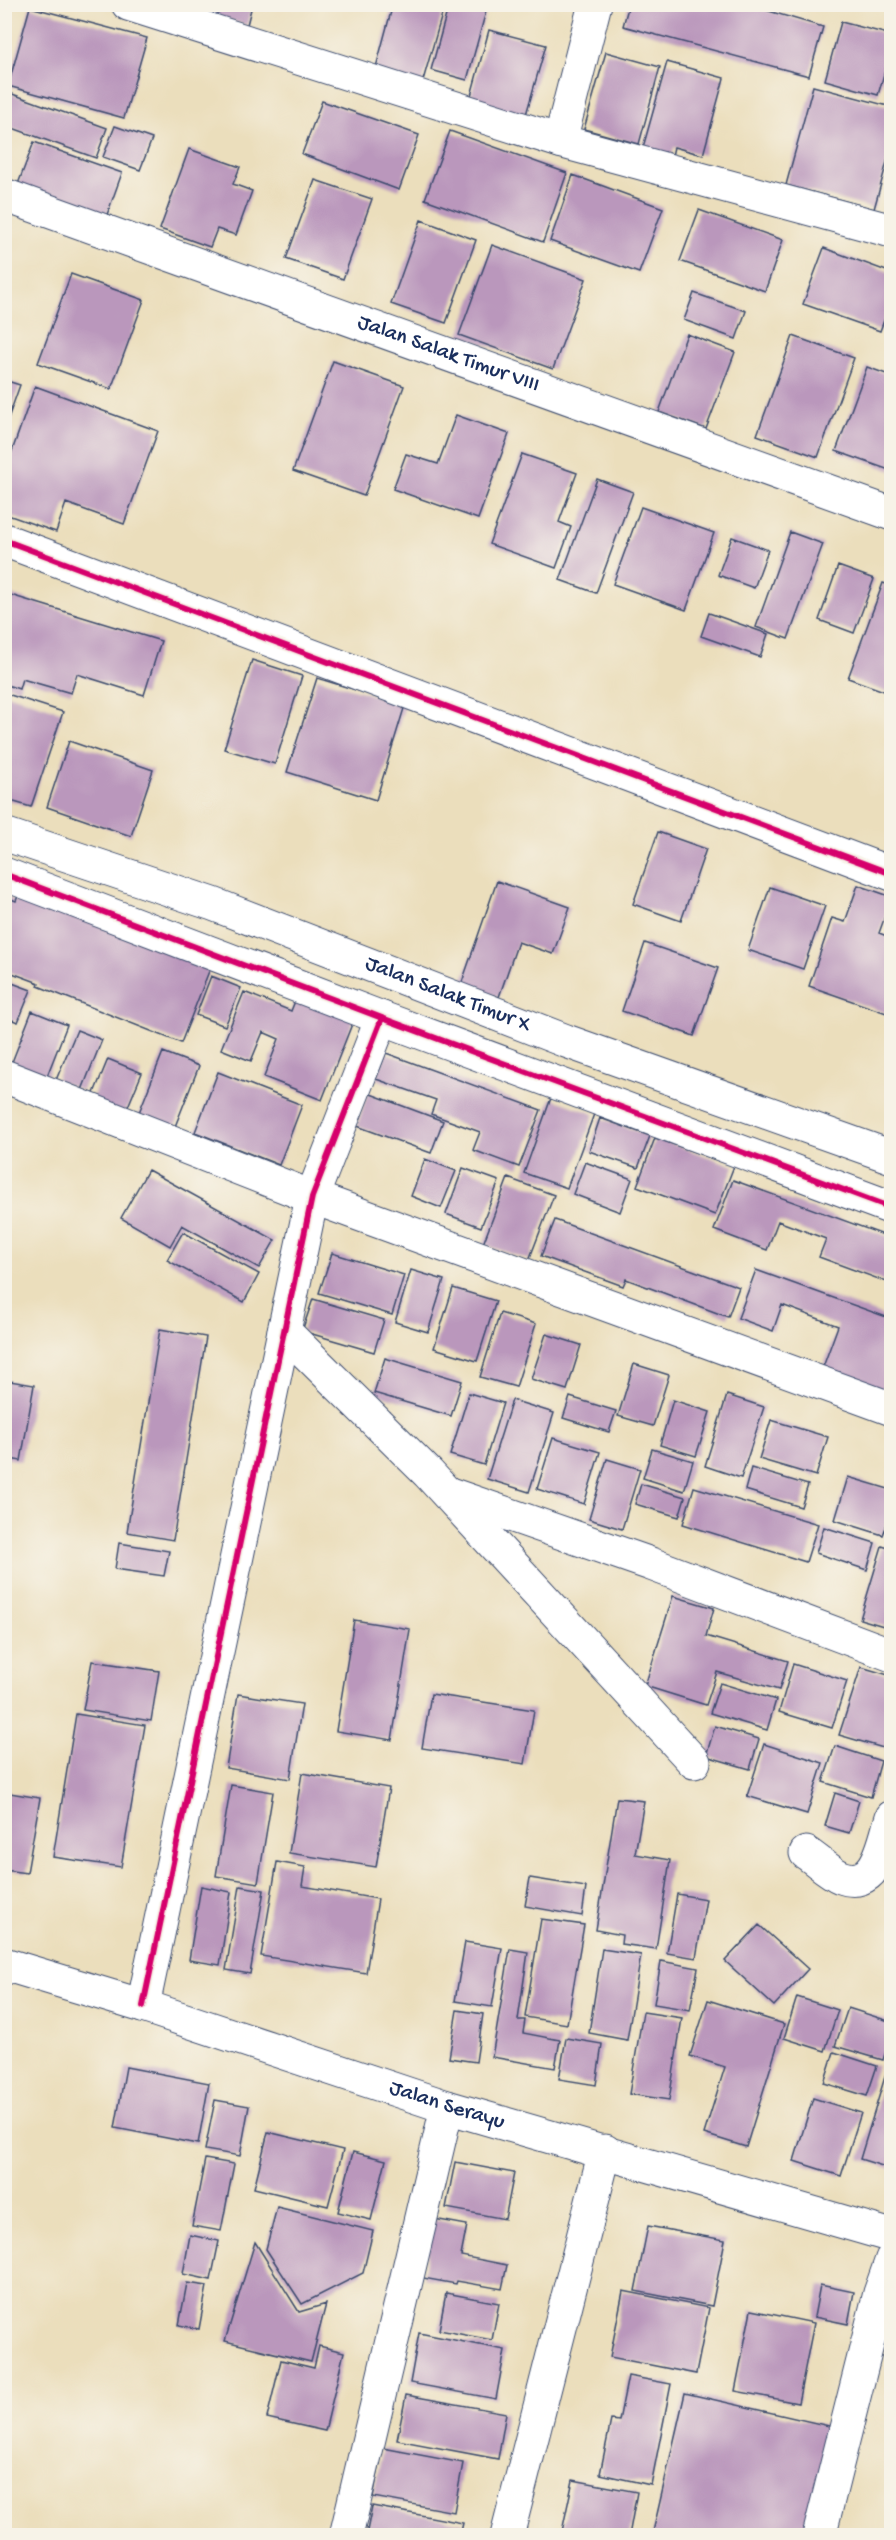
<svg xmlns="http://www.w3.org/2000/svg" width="896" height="2540" font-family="'Gochi Hand',sans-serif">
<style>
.building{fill:#ba97bc}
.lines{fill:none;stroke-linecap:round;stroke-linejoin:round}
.minor-casing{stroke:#3a496c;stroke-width:35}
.major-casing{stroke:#3a496c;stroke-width:35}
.minor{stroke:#fff;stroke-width:33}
.major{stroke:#fff;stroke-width:33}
.cycleway-casing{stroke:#f7f3e8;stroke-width:10}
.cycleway{stroke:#d6006c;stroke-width:6}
.labels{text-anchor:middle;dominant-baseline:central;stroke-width:5;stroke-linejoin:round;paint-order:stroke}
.street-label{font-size:22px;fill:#1b2f5e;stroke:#f7f3e8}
</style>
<rect width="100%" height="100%" fill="#f7f3e8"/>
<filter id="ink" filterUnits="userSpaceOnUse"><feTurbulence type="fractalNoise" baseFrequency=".0167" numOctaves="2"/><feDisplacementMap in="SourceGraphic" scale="12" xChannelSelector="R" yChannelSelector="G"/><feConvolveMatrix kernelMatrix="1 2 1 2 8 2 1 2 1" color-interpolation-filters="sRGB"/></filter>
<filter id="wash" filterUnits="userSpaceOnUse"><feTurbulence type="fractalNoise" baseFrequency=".008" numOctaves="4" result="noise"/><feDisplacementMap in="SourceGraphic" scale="24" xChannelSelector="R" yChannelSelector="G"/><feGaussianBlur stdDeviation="1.35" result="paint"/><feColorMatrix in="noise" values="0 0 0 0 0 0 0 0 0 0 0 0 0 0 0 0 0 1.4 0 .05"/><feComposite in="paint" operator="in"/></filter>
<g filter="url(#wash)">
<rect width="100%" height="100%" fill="#ebdebc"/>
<g id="blocks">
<!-- building -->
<path class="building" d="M393 4H445L422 84 375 71Z
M449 4H488L467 80 431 70Z
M629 4H745L823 27 809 76 623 26Z
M173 5H252L247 25Z
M30 7 147 38 124 118 8 86Z
M841 22 892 35V46L878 95 825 80Z
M489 30 546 45 525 118 469 103Z
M606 52 660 67 639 144 584 129Z
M667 62 724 78 703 155 674 147 671 160 642 151Z
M813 86 892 107V144L874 209 786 185Z
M4 91 107 128 96 158 4 125Z
M322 101 419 135 399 190 302 154Z
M115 126 152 139 140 170 103 157Z
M450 131 567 173 543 242 425 199Z
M34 142 122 173 104 223 15 192Z
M189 149 240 167 233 184 252 191 236 235 217 229 210 247 160 229Z
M573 175 663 208 639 273 550 241Z
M315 180 372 199 343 279 286 259Z
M699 210 783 240 765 291 680 261Z
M421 220 476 240 446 323 391 304Z
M492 245 586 279 553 369 459 335Z
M824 248 892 273V299L880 331 803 304Z
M71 274 144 300 111 389 38 363Z
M694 293 746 311 736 339 684 320Z
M687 334 735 352 706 429 659 412Z
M793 336 854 358 818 457 757 435Z
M333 361 404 386 364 496 293 471Z
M867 367 892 376V471L836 451Z
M4 380 20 385 5 427H4Z
M35 386 158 431 124 524 66 503 56 532 5 514V471Z
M456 415 509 434 478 519 393 489 406 454 438 464Z
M522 454 577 473 559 522 571 527 556 568 489 544Z
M597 479 633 492 596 593 560 580Z
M641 507 714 533 686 610 613 584Z
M790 532 823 544 788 639 756 627Z
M732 537 768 550 754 588 718 575Z
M838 566 874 579 854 633 819 620Z
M883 583 892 586V694L848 678Z
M4 593 161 641 144 695 77 674 71 693 22 679 19 689 4 684Z
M709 613 768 634 760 657 701 636Z
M252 660 302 676 275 764 224 749Z
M317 678 405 705 376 800 287 772Z
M4 693 63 712 31 807 4 799Z
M69 741 153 770 131 836 47 807Z
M658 832 706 849 681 921 633 904Z
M497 881 570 907 553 954 518 942 499 997 461 985Z
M858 885 892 897 879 933 892 938V1015L809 986 832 918 845 922Z
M770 887 825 906 803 969 748 950Z
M20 891 211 966 181 1043 38 986 39 983 4 970V896L16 901Z
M645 943 718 968 694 1036 622 1011Z
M211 976 241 988 225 1026 196 1015Z
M4 980 31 990 18 1022 4 1017Z
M244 992 291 1011 297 996 354 1019 322 1100 264 1077 279 1039 263 1032 251 1061 221 1049Z
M32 1011 67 1025 47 1076 12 1062Z
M77 1030 102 1040 82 1090 56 1080Z
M163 1052 199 1066 174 1129 138 1115Z
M386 1053 541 1110 519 1167 473 1150 480 1132 431 1114 436 1100 376 1079Z
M108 1059 142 1073 124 1116 90 1103Z
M218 1072 302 1105 279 1165 195 1132Z
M368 1093 443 1121 431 1153 357 1126Z
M551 1098 594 1114 567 1188 524 1173Z
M600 1118 650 1136 638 1168 589 1151Z
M655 1138 734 1166 715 1215 637 1186Z
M425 1159 456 1171 441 1208 411 1196Z
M585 1162 632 1179 620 1212 573 1194Z
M463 1168 499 1181 481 1227 446 1214Z
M148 1170 275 1240 259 1268 182 1225 170 1246 121 1218Z
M508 1178 554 1195 529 1260 483 1244Z
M733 1180 892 1238V1284L819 1257 826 1239 778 1221 767 1250 714 1230Z
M555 1220 739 1287 728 1317 626 1279 623 1286 541 1256Z
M183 1232 259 1274 244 1302 167 1260Z
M332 1253 404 1275 392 1315 319 1293Z
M411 1270 444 1280 428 1332 395 1322Z
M756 1270 892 1319V1400L823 1367 838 1326 782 1305 773 1331 738 1318Z
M453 1288 496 1301 477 1361 434 1348Z
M313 1299 384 1320 374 1352 302 1331Z
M500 1313 536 1324 516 1387 480 1377Z
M160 1329 206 1337 173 1540 127 1532Z
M546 1334 581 1345 567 1390 531 1379Z
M385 1358 462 1381 451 1416 374 1393Z
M634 1364 669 1375 653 1426 618 1416Z
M4 1380 34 1385 21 1461 4 1458Z
M469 1393 503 1403 484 1465 450 1455Z
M727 1395 764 1407 741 1478 705 1466Z
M570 1397 616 1411 609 1432 563 1418Z
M512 1400 554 1413 529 1492 487 1479Z
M673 1400 710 1412 696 1456 660 1445Z
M771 1420 828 1437 816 1476 759 1459Z
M553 1438 600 1452 584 1504 537 1489Z
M652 1449 693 1461 684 1491 643 1478Z
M607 1459 640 1469 622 1529 589 1519Z
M751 1468 808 1485 801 1507 745 1490Z
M848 1477 892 1490V1510L883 1535 835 1520Z
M641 1484 685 1497 679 1517 635 1504Z
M694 1487 818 1524 806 1562 683 1524Z
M824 1527 875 1543 867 1570 816 1553Z
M119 1543 169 1551 164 1576 115 1569Z
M882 1546 892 1549V1614L887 1627 860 1619Z
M673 1596 714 1608 706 1636 788 1661 779 1690 717 1672 706 1705 645 1686Z
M354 1620 410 1629 392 1740 336 1731Z
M92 1661 159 1671 151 1721 83 1710Z
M793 1664 847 1681 832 1728 779 1712Z
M861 1667 892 1676 890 1750 839 1735Z
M720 1683 776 1700 767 1730 710 1713Z
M238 1694 302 1704 290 1779 226 1768Z
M431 1694 534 1710 525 1764 422 1748Z
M76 1714 145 1725 121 1867 53 1857Z
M715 1726 759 1739 750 1769 706 1756Z
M764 1744 823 1763 807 1814 747 1796Z
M835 1746 881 1761 871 1797 823 1782Z
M302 1773 389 1788 376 1867 289 1853Z
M231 1785 273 1792 258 1883 216 1876Z
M4 1792 40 1798 27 1873 4 1870Z
M835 1793 859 1801 849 1833 825 1826Z
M617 1798 644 1801 635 1854 670 1860 656 1949 621 1944 622 1935 596 1930Z
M277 1862 305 1867 302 1886 378 1899 366 1973 261 1956Z
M530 1878 586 1887 582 1916 525 1906Z
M201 1886 231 1892 220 1965 189 1960Z
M240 1886 264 1890 250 1974 226 1970Z
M677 1894 706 1899 696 1958 667 1953Z
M541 1919 584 1925 567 2024 525 2017Z
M759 1925 808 1969 774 2006 725 1961Z
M465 1942 502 1948 492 2007 455 2001Z
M510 1949 528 1952 518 2020H525L523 2033 560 2040 555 2068 492 2057Z
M602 1949 641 1955 627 2040 589 2033Z
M661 1961 698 1968 690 2010 654 2004Z
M797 1997 838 2010 825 2051 784 2038Z
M708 2000 784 2024 746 2147 704 2134 725 2067 690 2056Z
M848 2008 892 2022V2033L883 2060 835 2046Z
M457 2010 483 2014 476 2062 449 2058Z
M643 2012 682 2018 669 2100 629 2094Z
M566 2038 602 2044 596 2085 559 2079Z
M834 2052 877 2066 867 2096 824 2083Z
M126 2067 209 2083 198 2144 115 2128Z
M887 2070 892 2071V2169L860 2159Z
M813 2098 861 2113 841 2176 794 2161Z
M215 2100 249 2106 240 2156 205 2150Z
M268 2132 343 2150 328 2206 254 2188Z
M353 2152 386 2160 371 2220 338 2212Z
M205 2159 234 2164 221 2231 192 2226Z
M455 2162 514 2173 505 2219 446 2208Z
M277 2207 373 2231 363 2273 302 2304 266 2249Z
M434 2219 467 2225 461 2256 507 2265 502 2289 457 2281 456 2284 423 2278Z
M648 2226 725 2240 712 2306 635 2291Z
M190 2235 219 2241 211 2280 183 2274Z
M255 2242 299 2312 326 2304 311 2362 225 2341Z
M187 2283 207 2286 199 2329 179 2325Z
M820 2285 854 2292 848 2324 814 2317Z
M623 2291 709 2308 696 2374 610 2357Z
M446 2293 499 2303 492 2340 439 2330Z
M751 2310 814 2323 798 2403 735 2391Z
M419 2333 505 2350 496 2399 410 2383Z
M319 2346 344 2352 325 2431 267 2418 281 2360 314 2368Z
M628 2376 671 2384 651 2485 600 2474 611 2420 619 2421Z
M685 2393 838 2428 814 2536H652Z
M406 2395 506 2413 498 2459 397 2440Z
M383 2448 463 2463 454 2512 373 2497Z
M573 2480 637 2492 629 2536H561Z
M372 2506 463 2523 460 2536H366Z"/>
</g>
</g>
<g filter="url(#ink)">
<use href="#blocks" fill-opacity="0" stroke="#3a496c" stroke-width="1.5"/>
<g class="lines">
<defs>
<g id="minor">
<path d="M128 4 560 141 892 231"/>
<path d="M560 141 595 4"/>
<path id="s1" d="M4 195 892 514"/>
<path d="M4 540 892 874"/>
<path id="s2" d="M4 834 213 904 566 1041 892 1157"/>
<path d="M4 874 382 1018 892 1208"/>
<path d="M4 1076 312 1197 892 1409"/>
<path d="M284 1331 428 1473 694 1762"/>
<path d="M450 1494 651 1564 892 1655"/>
<path d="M806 1853C817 1860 829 1872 841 1877 878 1891 884 1841 892 1817"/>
<path d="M143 2006 312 1197 382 1018"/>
<path d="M346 2536 447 2107"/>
<path d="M507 2536 605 2151"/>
<path d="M819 2536 880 2293 892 2259"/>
</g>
<g id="major">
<path id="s3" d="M4 1964 143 2006 447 2107 892 2236"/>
</g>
</defs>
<!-- minor casing -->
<use href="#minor" class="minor-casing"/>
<!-- major casing -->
<use href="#major" class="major-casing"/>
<!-- minor -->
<use href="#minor" class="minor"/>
<!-- major -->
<use href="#major" class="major"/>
<defs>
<path id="cycleway" d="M4 540 892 874
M4 874 382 1018 892 1208
M143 2006 312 1197 382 1018"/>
</defs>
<!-- cycleway casing -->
<use href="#cycleway" class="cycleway-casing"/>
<!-- cycleway -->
<use href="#cycleway" class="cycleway"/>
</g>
</g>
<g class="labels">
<!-- street labels -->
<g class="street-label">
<text stroke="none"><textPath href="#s1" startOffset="472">Jalan Salak Timur VIII</textPath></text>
<text stroke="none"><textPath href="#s2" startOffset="472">Jalan Salak Timur X</textPath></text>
<text stroke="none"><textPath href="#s3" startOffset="465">Jalan Serayu</textPath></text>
</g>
</g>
<!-- margin -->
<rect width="896" height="2540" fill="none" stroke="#f7f3e8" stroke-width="24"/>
</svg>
